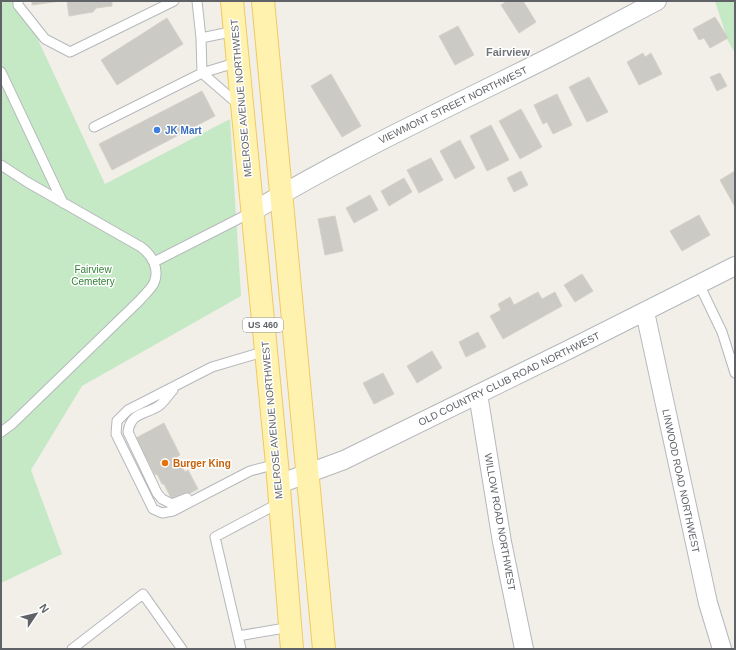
<svg xmlns="http://www.w3.org/2000/svg" width="736" height="650" font-family="Helvetica,sans-serif">
<style>
.green{fill:#c5e8c5}
.building{fill:#cccac5;stroke:#d6d1c6}
.lines{fill:none;stroke-linecap:round;stroke-linejoin:round}
.lane-casing{stroke:#b5b8bc;stroke-width:11}
.street-casing{stroke:#b5b8bc;stroke-width:20}
.primary-casing{stroke:#f2c960;stroke-width:24}
.lane{stroke:#fff;stroke-width:9}
.street{stroke:#fff;stroke-width:18}
.primary{stroke:#fff2af;stroke-width:22}
.shop-dot{fill:#3f7fe0;stroke:#fff;stroke-width:1.5}
.food-dot{fill:#e8710a;stroke:#fff;stroke-width:1.5}
.labels{text-anchor:middle;dominant-baseline:central;stroke-width:3;stroke-linejoin:round;paint-order:stroke}
.shield{fill:#fff;stroke:#8f9295;stroke-width:1}
.shield-label{font-size:9px;font-weight:bold;fill:#5f6368}
.street-label{font-size:10px;fill:#5f6368;stroke:#fff}
.shop-label{font-size:10px;font-weight:bold;fill:#366cbe;stroke:#fff;text-anchor:start}
.park-label{font-size:10px;fill:#348238;stroke:#fff}
.food-label{font-size:10px;font-weight:bold;fill:#c56008;stroke:#fff;text-anchor:start}
.neighbourhood-label{font-size:11px;font-weight:bold;fill:#70757a;stroke:#fff}
</style>
<rect width="100%" height="100%" fill="#f1efe8"/>
<!-- green -->
<path class="green" d="M1 1H20L105 184 230 119 241 296 82 386 31 470 62 554 1 583Z
M715 1H735V53L728 41Z"/>
<!-- building -->
<path class="building" d="M32 1H61L32 5Z
M67 1H112V6L96 8 93 12 69 16Z
M507 1H523L536 22 519 33 501 5Z
M715 17 728 38 710 48 704 38 699 40 693 29Z
M167 18 183 44 117 85 101 60Z
M458 26 474 55 455 65 439 36Z
M643 53 645 57 651 53 662 74 639 85 627 62Z
M720 73 727 86 717 91 710 77Z
M331 74 361 126 342 137 311 86Z
M589 77 608 112 587 122 569 87Z
M202 91 215 116 112 170 99 144Z
M557 94 572 125 553 134 547 122 543 124 534 105Z
M521 109 542 147 520 159 499 121Z
M491 125 509 160 487 171 470 136Z
M460 140 475 168 455 179 440 151Z
M431 158 443 180 419 193 407 170Z
M521 171 528 185 514 192 507 178Z
M735 171V207L720 180Z
M404 178 412 192 389 206 381 191Z
M370 195 378 210 354 223 346 208Z
M699 215 710 235 682 251 670 231Z
M335 216 343 251 325 255 318 219Z
M582 274 593 291 575 302 564 285Z
M538 292 542 299 555 292 562 306 503 339 490 316 501 310 498 304 510 297 514 305Z
M478 332 486 347 466 357 459 342Z
M432 351 442 368 417 383 407 366Z
M383 373 394 394 374 404 363 383Z
M164 423 180 455 177 457 185 472 188 470 198 489 173 502 164 484H162L157 474 155 475 136 438Z"/>
<g class="lines">
<defs>
<path id="lane" d="M18 1V5L45 39 70 52 174 1
M201 38 235 31
M1 72 63 203
M202 73 239 105
M202 73 238 62
M94 127 202 73 201 38 197 1
M1 165 27 182 141 247C152 255 160 269 154 283 151 289 144 295 140 300L12 424 1 432
M154 262 252 212
M699 284 722 332 735 373
M266 351 212 367 128 410 117 421 116 434 153 509 162 513 173 511 250 471 277 464
M173 390C169 394 165 401 160 405 147 415 131 411 128 432L157 493 162 499 172 504 187 498
M279 503 215 537 238 636 291 627
M238 636 241 649
M72 649 143 594 182 649"/>
<path id="street" d="M252 212C346 155 446 109 544 60 582 41 619 21 657 1
M645 312 708 603 722 649
M478 394 502 542 524 649
M279 484 344 460 572 348 735 266"/>
<path id="primary" d="M232 1 277 464 292 649
M263 1 324 649"/>
</defs>
<!-- lane casing -->
<use href="#lane" class="lane-casing"/>
<!-- street casing -->
<use href="#street" class="street-casing"/>
<!-- primary casing -->
<use href="#primary" class="primary-casing"/>
<!-- lane -->
<use href="#lane" class="lane"/>
<!-- street -->
<use href="#street" class="street"/>
<!-- primary -->
<use href="#primary" class="primary"/>
</g>
<!-- markers -->
<circle class="shop-dot" cx="157" cy="130" r="4"/>
<circle class="food-dot" cx="165" cy="463" r="4"/>
<g class="labels">
<!-- shield labels -->
<rect class="shield" x="243" y="318" width="40" height="14" rx="3"/>
<g class="shield-label">
<text x="263" y="325">US 460</text>
</g>
<!-- street labels -->
<g class="street-label">
<text transform="translate(241 98) rotate(-95)">MELROSE AVENUE NORTHWEST</text>
<text transform="translate(453 105) rotate(-26)">VIEWMONT STREET NORTHWEST</text>
<text transform="translate(509 379) rotate(-26)">OLD COUNTRY CLUB ROAD NORTHWEST</text>
<text transform="translate(272 420) rotate(-95)">MELROSE AVENUE NORTHWEST</text>
<text transform="translate(681 481) rotate(78)">LINWOOD ROAD NORTHWEST</text>
<text transform="translate(500 522) rotate(80)">WILLOW ROAD NORTHWEST</text>
</g>
<!-- shop labels -->
<g class="shop-label">
<text x="165" y="130">JK Mart</text>
</g>
<!-- park labels -->
<g class="park-label">
<text x="93" y="269">Fairview<tspan x="93" dy="12">Cemetery</tspan></text>
</g>
<!-- food labels -->
<g class="food-label">
<text x="173" y="463">Burger King</text>
</g>
<!-- neighbourhood labels -->
<g class="neighbourhood-label">
<text x="508" y="52">Fairview</text>
</g>
</g>
<!-- border -->
<rect width="736" height="650" fill="none" stroke="#5f6368" stroke-width="4"/>
<!-- north arrow -->
<g transform="translate(36 614) rotate(55)" stroke="#ffffff" stroke-width="3" paint-order="stroke">
<path d="M0-3L7 15L0 10L-7 15Z" fill="#5f6368"/>
<text y="-6" font-size="11" font-weight="bold" text-anchor="middle" fill="#5f6368">N</text>
</g>
</svg>
